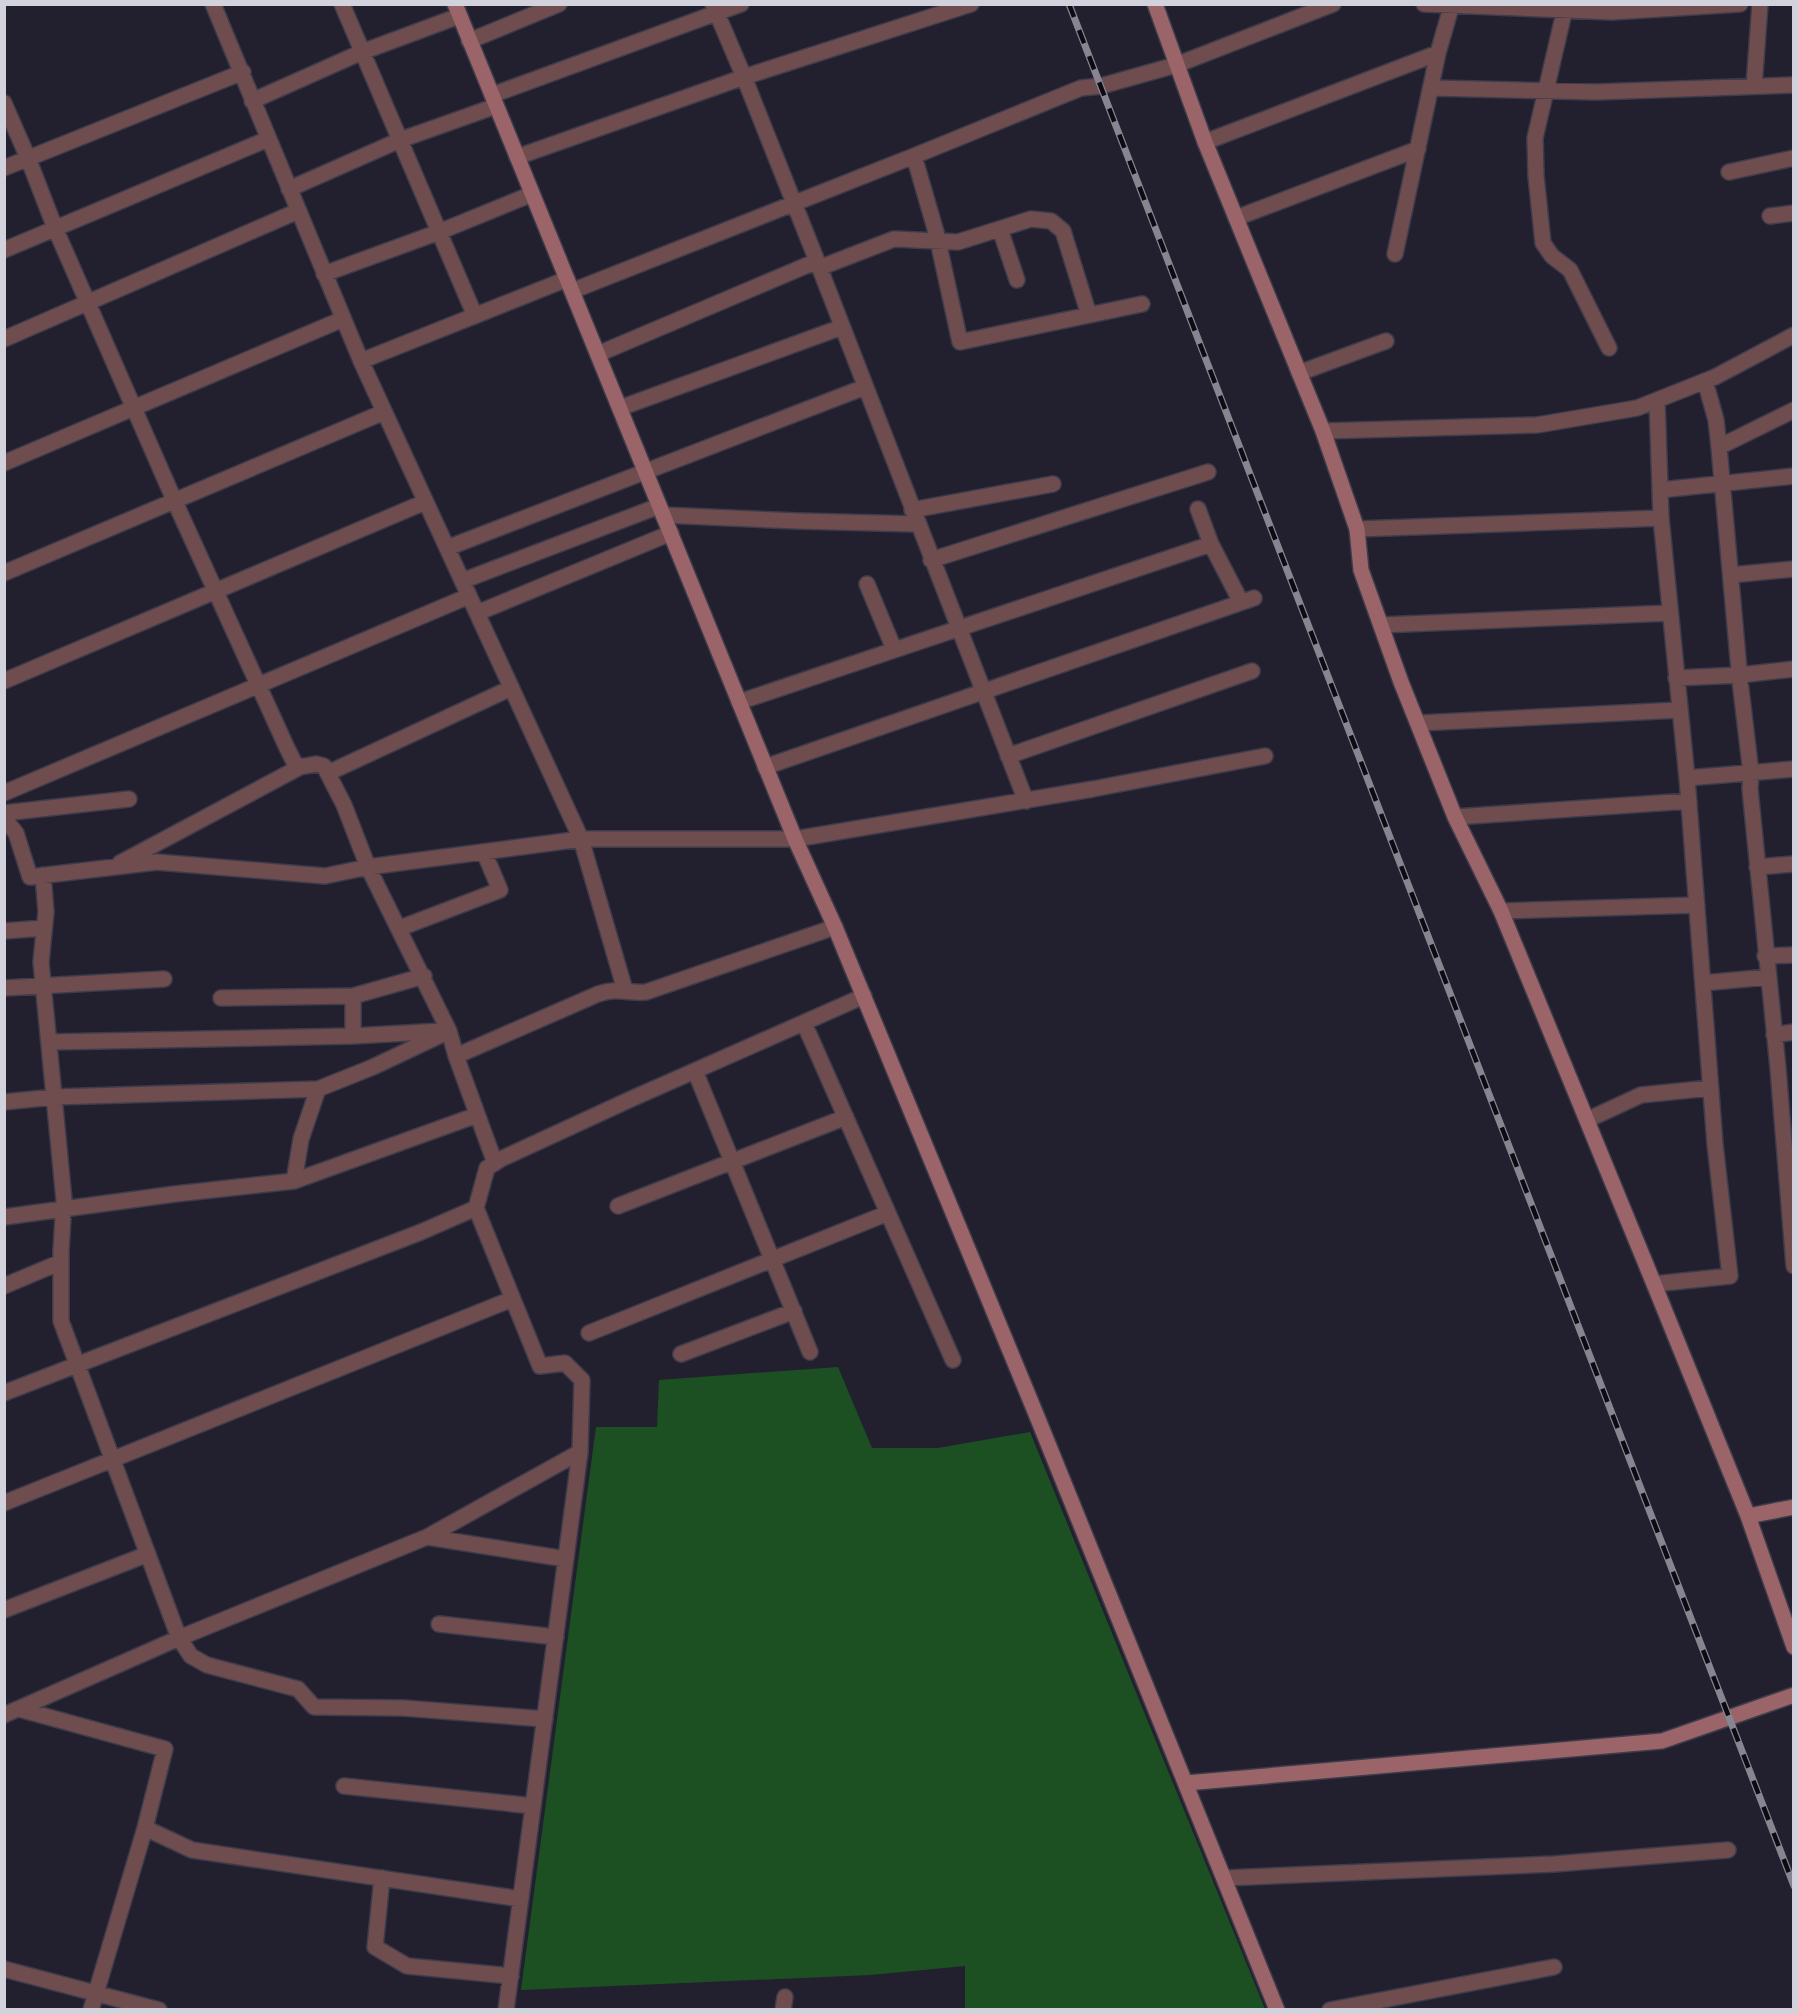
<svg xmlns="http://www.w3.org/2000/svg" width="1798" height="2014" font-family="'Work Sans',sans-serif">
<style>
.green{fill:#1c5023}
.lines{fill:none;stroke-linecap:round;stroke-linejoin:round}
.street-casing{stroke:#3e3c4b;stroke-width:18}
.secondary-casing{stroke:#3e3c4b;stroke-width:18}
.street{stroke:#6f4d4f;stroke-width:15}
.secondary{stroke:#9a6468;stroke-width:15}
.rail-casing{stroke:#868591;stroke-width:7}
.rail{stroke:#0b0b11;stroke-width:4.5;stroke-dasharray:14;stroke-linecap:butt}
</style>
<rect width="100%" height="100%" fill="#22202f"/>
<!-- green -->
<path class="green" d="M838 1367 872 1448H938L1030 1432 1265 2009H965V1966L870 1975 521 1990 596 1427H657L659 1380Z"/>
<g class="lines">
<defs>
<path id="street" d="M213 4 361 361 581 839 625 990
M342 4 475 316
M713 4 744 77 817 261 1026 801
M1424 4 1612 12 1740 4
M1566 4 1535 138 1536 176 1543 243 1552 256 1570 270 1609 348
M469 41 559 4
M1754 86 1760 4
M1431 88 1596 92 1794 85
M492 95 741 4
M252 101 362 52 459 16
M4 103 28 158 55 228 175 502 287 748 294 762 300 767 316 764 324 766 344 805 368 867 449 1031 456 1056 495 1163
M1205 142 1438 53
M914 156 936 232 960 342 1142 304
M517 157 744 77 971 4
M4 168 243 72
M1729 172 1794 158
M289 189 400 140 496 106
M1770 216 1794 213
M1236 218 1418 149
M1000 229 1017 280
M4 250 268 139
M1395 254 1438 53 1452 4
M819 268 894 239 958 242 1031 219 1051 221 1063 231 1089 315
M324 274 439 232 532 194
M572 291 914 156 1081 88 1101 86 1176 65 1333 4
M4 339 298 211
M598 354 817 261
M361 361 567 279
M1299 373 1386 341
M1705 381 1716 420 1719 447 1740 681 1751 773 1750 789 1778 1068 1794 1266
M620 408 842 327
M1323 431 1537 425 1637 408 1715 377 1794 335
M1719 447 1794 410
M4 463 343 319
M1660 490 1794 476
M1198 509 1211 544 1241 602
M912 510 1053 484
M663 515 798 521 917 524
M1357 529 1661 518
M447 548 865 387
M931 560 1208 472
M4 573 384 412
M1731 575 1794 569
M462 581 659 506
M867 584 894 649
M477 613 671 533
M1381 625 1670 613
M1676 678 1740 675 1794 669
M4 681 425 502
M739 702 1211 544
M1419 723 1680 710
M1008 756 1252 671
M765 767 1254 598
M328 773 511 688
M1687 778 1794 769
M4 793 469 596
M4 813 129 799
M1455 817 1689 801
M4 818 16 833 30 877 157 862 325 876 368 867 581 839H795L1093 789 1265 756
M120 863 300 767
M1757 867 1794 864
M43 875 46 912 41 962 64 1200 61 1251V1321L179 1638 191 1656 207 1665 298 1689 314 1707 403 1708 545 1719
M1501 911 1697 905
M400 928 500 890 484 852
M4 931 44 928
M1765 956 1794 955
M1703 983 1768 977
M4 988 164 979
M353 996V1036
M221 998 353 996 424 976
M804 1023 953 1360
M1774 1035 1794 1032
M49 1042 353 1036 442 1031
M456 1056 598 994C620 987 627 994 646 992L835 927
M695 1071 810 1352
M4 1102 54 1097 318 1089 373 1067 449 1031
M1587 1120 1641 1095 1710 1088
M294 1181 301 1139 318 1089
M618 1206 846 1117
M4 1217 175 1194 294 1181 477 1115
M1654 1284 1730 1276 1715 1144 1687 778 1661 518 1657 400
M4 1286 61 1262
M589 1333 888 1213
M681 1354 794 1311
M4 1393 421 1232 476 1208
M4 1503 512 1299
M427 1537 566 1559
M4 1610 148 1554
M439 1624 556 1637
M19 1709 165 1749 145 1828 91 2010
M4 1715 179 1638 427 1537 580 1452
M344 1786 533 1806
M145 1828 192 1850 521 1899
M382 1878 375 1947 407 1966 511 1976
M1224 1878 1554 1864 1728 1850
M4 1969 159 2010
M506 2010 580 1452 582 1380 565 1363 540 1366 476 1208 487 1168 501 1159 631 1099 864 996
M783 2010 785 1997
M1330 2010 1554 1967"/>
<path id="secondary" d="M455 4 795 839 835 927 1036 1414 1277 2010
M1155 4 1205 142 1323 431 1357 529 1361 570 1401 682 1455 817 1501 911 1654 1284 1748 1516 1794 1647
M1748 1516 1794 1507
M1186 1783 1662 1741 1794 1695"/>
</defs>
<!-- street casing -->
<use href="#street" class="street-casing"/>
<!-- secondary casing -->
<use href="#secondary" class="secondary-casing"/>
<!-- street -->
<use href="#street" class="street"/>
<!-- secondary -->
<use href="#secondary" class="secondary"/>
<defs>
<path id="rail" d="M1069 4 1794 1886"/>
</defs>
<!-- rail casing -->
<use href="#rail" class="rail-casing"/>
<!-- rail -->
<use href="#rail" class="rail"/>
</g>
<!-- border -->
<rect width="1798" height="2014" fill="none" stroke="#d2d2dc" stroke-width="12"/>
</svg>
